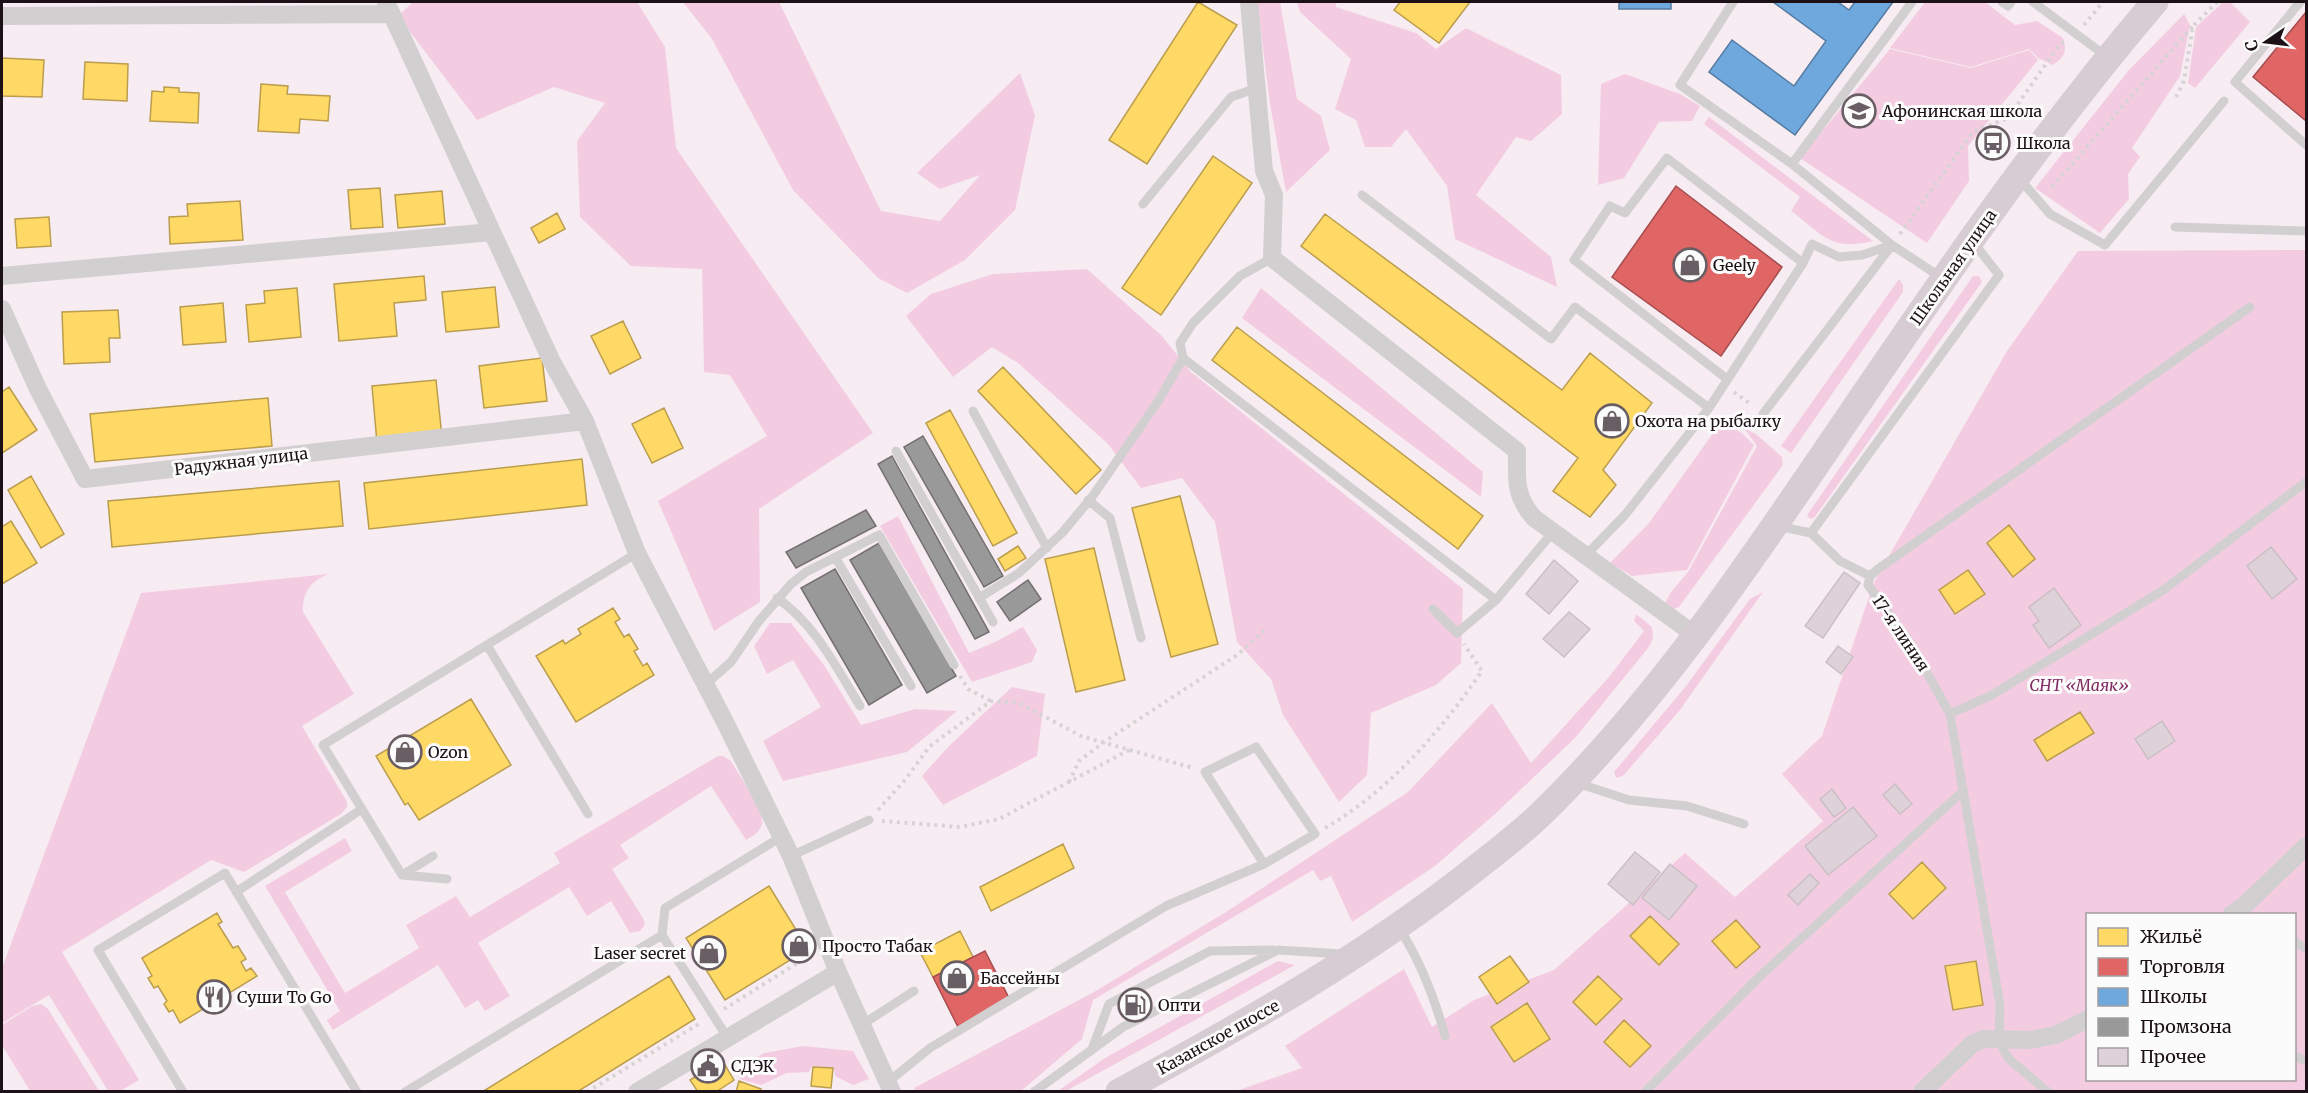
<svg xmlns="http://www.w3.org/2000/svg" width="2308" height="1093" font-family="Merriweather,serif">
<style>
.green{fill:#f4cce2;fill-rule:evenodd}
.homes{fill:#ffd966;stroke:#bb9d4e;stroke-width:1.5}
.shops{fill:#e06666;stroke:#a54c4e;stroke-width:1.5}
.schools{fill:#6fa8dc;stroke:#567ba1;stroke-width:1.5}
.industry{fill:#999;stroke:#747072;stroke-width:1.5}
.building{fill:#ded2d8;stroke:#cabfc5;stroke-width:1.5}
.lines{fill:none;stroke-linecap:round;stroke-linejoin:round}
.path{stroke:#d7d3d5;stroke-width:4;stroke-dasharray:3 4.5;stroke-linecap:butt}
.service{stroke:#d2cfd1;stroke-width:9}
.minor{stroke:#d2cfd1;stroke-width:18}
.primary{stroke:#d6ccd2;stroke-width:27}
.labels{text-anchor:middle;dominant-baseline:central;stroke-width:6;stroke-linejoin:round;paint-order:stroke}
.poi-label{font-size:16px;fill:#1c1117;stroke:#fbfbfb;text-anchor:start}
.street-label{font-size:16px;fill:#1c1117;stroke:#fbfbfb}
.park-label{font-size:16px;font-style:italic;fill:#812c62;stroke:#fbfbfb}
</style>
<rect width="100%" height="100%" fill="#f7ecf2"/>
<!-- green -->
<path class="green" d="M413 2H637L665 47 676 148 873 433 759 509 760 602 714 631 658 501 767 436 730 375 704 372 702 269 631 266 580 217 577 141 605 103 554 87 477 120 398 16Z
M683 2H779L881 211 940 221 980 175 940 189 917 173 1020 73 1035 115 1015 210 965 260 907 293 878 278 793 190 712 39Z
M1257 2H1280L1297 99 1321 116 1330 150 1286 192 1270 104Z
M1297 2H1336V7L1416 33 1436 49 1466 28 1561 75 1562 114 1531 141 1516 137 1476 195 1551 257 1557 287 1455 239 1447 186 1406 129 1391 147H1365L1356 120 1335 109 1351 59 1300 12Z
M1925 2H1985L2015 25 2037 21 2063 38C2067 52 2065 56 2053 65L2038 58 2029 49 1971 67 1890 48Z
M2223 2H2230L2250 22 2195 88 2188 83 2196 27Z
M2184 14 2190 25 2180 76 2132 148 2140 157 2128 174 2129 199 2100 233 2035 188 2129 70Z
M1890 49 1971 68 2029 50 2038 60 1968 146 1969 181 1927 243 1800 158Z
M1625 74 1680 94 1700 106 1692 121 1659 122 1624 178 1598 185 1601 84Z
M1709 117 1873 241C1831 251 1824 236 1791 211L1800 197 1704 124Z
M2306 250V1091L1233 1092 1302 1068 1285 1046 1404 969 1432 1027 1474 1000 1554 970 1685 853 1735 897 1823 821 1782 774 1822 736 1874 582 2007 351 2078 251ZM2088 914H2294V1080H2088Z
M1087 269 1161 335 1191 372 1463 589 1461 663 1436 685 1371 713 1367 775 1339 802 1283 715 1271 679 1237 642 1215 522 1182 478 1141 488 1108 444 1018 363 992 347 953 377 906 316 931 294 993 274Z
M1973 276H1979L1982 282 1814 518 1810 519 1807 515Z
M1899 279 1903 285V292L1791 453 1781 446Z
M1261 288 1483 472 1481 497 1242 318Z
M1720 417 1756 434 1782 457 1783 465 1679 607 1671 610 1665 603 1671 592 1688 572 1757 446 1746 431Z
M1721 422 1742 433 1754 445 1687 570 1632 576 1610 563 1649 523Z
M898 516 969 653 995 642 1023 627 1037 650 1032 662 972 682 880 526Z
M329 574C311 580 302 593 303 612L354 694 302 726 347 802V807L341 814 244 872 211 860 62 952 139 1080 120 1091H108L49 995 2 1023V968L141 593Z
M1763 592 1680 710 1623 776 1616 778 1614 772 1686 686 1750 599Z
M1636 614 1652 627 1653 639 1648 648 1575 738 1494 815 1435 866 1352 922 1331 876 1320 881 1313 870 1093 1000 1082 1039 1021 1091H916L914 1088 1094 992 1226 912 1408 792 1492 703 1531 763 1609 677 1644 631 1634 621Z
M770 623H791L824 665 861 725 915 709 957 711 907 752 783 781 763 741 821 707 793 660 767 674 754 646Z
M1012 687 1045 694 1037 756 943 805 922 776 949 746Z
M718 756H723L731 761C738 774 765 811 762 824 760 832 753 836 746 840L711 786 620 845 629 858 612 869 643 918 645 924 640 931 630 933 611 901 587 916 569 887 478 943 510 996 485 1011 478 1000 465 1008 438 965 333 1030 327 1020 340 1011 265 886 345 838 352 851 285 892 345 993 419 948 406 925 456 896 470 917 560 863 554 853Z
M1278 961 1295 965 1066 1091H1058L1105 1058Z
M41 1004 48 1009 99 1091H30L2 1045V1025L32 1006Z
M803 1046 853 1051 869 1079 853 1085 835 1076 834 1068 812 1066 809 1072 787 1073 761 1085 740 1079 734 1069 764 1053Z"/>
<!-- homes -->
<path class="homes" d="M1198 2 1237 25 1147 164 1109 140Z
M1400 2H1470L1439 43 1394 10Z
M2 58 44 60 42 97 2 96Z
M85 62 128 64 127 101 83 99Z
M261 84 288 86 287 94 330 96 328 121 300 119 299 133 258 131Z
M164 87 179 88V92L199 93 198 123 150 121 152 91 164 92Z
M1213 156 1252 183 1161 315 1122 288Z
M380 188 383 227 351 229 348 190Z
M442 191 445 224 398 228 395 195Z
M240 201 243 240 170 244 169 217 188 216 187 204Z
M557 213 565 229 539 243 531 228Z
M1325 214 1562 390 1590 353 1652 403 1603 470 1616 485 1590 517 1553 491 1578 458 1301 246Z
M49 217 51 246 17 248 15 219Z
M424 276 426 300 394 303 397 336 339 341 334 284Z
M495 287 499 327 446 332 442 292Z
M297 288 301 337 249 342 246 305 265 303 264 291Z
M223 303 226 342 183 345 180 307Z
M118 310 120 338H109L110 362 64 364 62 312Z
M623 321 641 358 610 374 591 336Z
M1237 327 1483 516 1458 549 1212 360Z
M542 358 547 401 484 408 479 366Z
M1003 367 1101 470 1076 494 978 391Z
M436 380 442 437 377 443 372 386Z
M9 387 37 430 2 453V392Z
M268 398 272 446 95 462 90 414Z
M664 408 683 448 652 463 632 424Z
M950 410 1017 533 993 546 926 423Z
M582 459 587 505 369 529 364 483Z
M31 476 64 534 41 548 8 490Z
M339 481 343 526 112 547 108 501Z
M1180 496 1218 644 1171 657 1132 508Z
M11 521 37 563 2 584V527Z
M2009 525 2035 559 2013 577 1987 543Z
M1018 546 1026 558 1005 571 998 559Z
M1094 548 1125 680 1076 692 1045 559Z
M1968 570 1985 594 1955 614 1939 590Z
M613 608 620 619 615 622 624 637 629 634 638 649 634 651 643 666 647 663 654 675 576 722 536 656 563 640 565 644 581 634 578 629Z
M471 699 511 765 419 820 408 803 405 805 376 756Z
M2080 712 2094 733 2047 761 2034 740Z
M1063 844 1074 868 991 911 980 887Z
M1922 862 1946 888 1913 919 1889 894Z
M769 886 808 949 725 1000 686 938Z
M217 913 222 922 218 924 233 948 238 946 246 959 241 962 246 971 251 968 257 976 180 1023 173 1010 169 1012 164 1004 167 1001 158 986 154 988 148 978 152 976 142 958Z
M1650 916 1679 944 1659 965 1630 936Z
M1736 920 1760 947 1736 968 1712 941Z
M960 931 973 957 933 977 920 952Z
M1510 956 1529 982 1497 1004 1479 977Z
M1976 961 1983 1005 1953 1010 1945 966Z
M669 976 695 1019 577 1092H482Z
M1598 976 1622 999 1596 1025 1573 1002Z
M1527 1003 1550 1039 1514 1062 1491 1027Z
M1624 1020 1651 1046 1630 1067 1604 1042Z
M722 1060 734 1080 716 1092H698L690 1080Z
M813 1067 833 1068 831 1088 811 1086Z
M739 1081 761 1089 760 1092H736Z"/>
<!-- shops -->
<path class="shops" d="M2306 12V121L2253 77Z
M1676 186 1782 267 1721 356 1612 277Z
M985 951 1010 1000 958 1027 933 977Z"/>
<!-- schools -->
<path class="schools" d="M1619 2H1671V9H1619Z
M1773 2H1838L1849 10 1855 2H1893L1795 135 1709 72 1732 40 1794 86 1826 41Z"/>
<!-- industry -->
<path class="industry" d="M923 436 1003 576 984 587 904 447Z
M892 456 989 632 975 639 878 464Z
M866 510 876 526 796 568 786 552Z
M879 543 956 676 927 693 850 560Z
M835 569 902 685 869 705 801 588Z
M1028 580 1041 599 1010 621 997 602Z"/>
<!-- building -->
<path class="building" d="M2271 547 2297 579 2272 599 2247 566Z
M1554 560 1578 581 1549 614 1526 594Z
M1844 572 1860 583 1823 638 1805 626Z
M2054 588 2081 625 2049 648 2033 625 2039 621 2029 607Z
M1569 612 1590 629 1564 657 1543 639Z
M1838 646 1853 657 1841 674 1826 662Z
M2162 721 2175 741 2148 759 2135 739Z
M1895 784 1912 804 1900 814 1883 795Z
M1832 789 1846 808 1834 817 1820 799Z
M1853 807 1877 836 1828 875 1805 846Z
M1635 852 1660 872 1633 905 1608 884Z
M1670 864 1697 886 1669 920 1642 898Z
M1810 874 1819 883 1798 905 1788 895Z"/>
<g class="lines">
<!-- path -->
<path class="path" d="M2084 25 2103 2
M2176 97 2184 81 2193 26 2217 2
M2008 115 2010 104
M2052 187 2193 26
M1900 234 1973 132 2008 118 2060 44 2065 41
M1734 392 1752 405
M960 676 968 689 991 701
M1069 782 1079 761 1104 742 1237 655 1265 630
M878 810 905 780 929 747 991 701 1019 703 1081 736 1193 768
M882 821 960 827 999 819 1131 749
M1325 828C1389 791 1440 732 1482 671L1464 644
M724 1009 812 954
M587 1092 702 1022"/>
<!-- service -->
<path class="service" d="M1733 2 1680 85 1792 164 1892 245 1942 278
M2002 2 2008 6 2011 2
M2033 2 2106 56
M2300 2 2235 82 2306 145
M1792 164 1912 2
M2019 178 2050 214 2105 245 2224 101
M1362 195 1551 339 1575 307 1709 408 1803 263 1812 244 1839 257 1862 255 1892 245
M1143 204 1231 97 1257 88
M2175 227 2306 231
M1272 258 1240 276 1193 323 1180 343 1183 358 1496 600 1553 532
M1727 379 1574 260 1610 206 1625 213 1667 158 1803 263
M973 411 1047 548
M1763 414 1892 245
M896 451 993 622
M1088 500 1110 518 1141 638
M1777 526 1811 533 1840 561 1870 576
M1811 533 1999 275 1973 242
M1585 556 1625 515 1709 408
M835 557 911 686
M777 598C815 624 836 667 860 706
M979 598 1019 573 1062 533 1092 497 1159 400 1183 358
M1433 609 1457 633 1496 600
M487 645 588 814
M706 684 731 662 759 621 791 584 806 572 879 535 954 665
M1950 714 1992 695 2162 591 2306 482
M1577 783 1629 800 1687 806 1744 824
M791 856 869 820
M402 875 323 745 637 553
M402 875 447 879
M402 875 433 856
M236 892 362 809
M1399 928C1421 962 1434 996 1445 1036
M2294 941 2306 949
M863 1024 914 991
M727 1037 662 935 665 908 781 837
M1092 1049 1109 1004 1210 951 1273 950
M2294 1056 2306 1061
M888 1082 930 1048 1166 906 1264 864 1315 834 1256 747 1205 772 1264 864
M183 1092 98 950 225 873 357 1092
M405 1092 662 935
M1034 1092 1123 1027 1278 950 1342 954
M1645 1092 1758 978 1962 792
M2048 1092 2010 1060 2004 1051 1999 1039 2000 1005 1950 714 1911 644 1868 585 1870 576 1878 569 2250 307"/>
<!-- minor -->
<path class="minor" d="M386 2 552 362 585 421 637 553 725 722 791 856 838 972 892 1092
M1249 2 1264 171 1274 195 1272 258 1517 451C1517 480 1514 495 1534 518L1695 635
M2 16 392 14
M2 276 492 232
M2 309 38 389 85 479 585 421
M2232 914 2244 906 2306 846
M637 1092 838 972
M1922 1092 1972 1044 1983 1039 2031 1040 2056 1035 2088 1019"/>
<!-- primary -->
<path class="primary" d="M1119 1092C1243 1025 1366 956 1476 868 1498 851 1521 833 1541 814 1660 698 1753 558 1846 421 1944 277 2042 134 2155 2"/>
</g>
<!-- icons -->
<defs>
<symbol id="school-ring" viewBox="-11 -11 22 22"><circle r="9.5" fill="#fbfbfb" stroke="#695e64" stroke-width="1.5"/><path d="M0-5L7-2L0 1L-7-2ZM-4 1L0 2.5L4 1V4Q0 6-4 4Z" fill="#695e64"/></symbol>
<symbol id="bus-ring" viewBox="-11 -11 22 22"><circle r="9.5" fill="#fbfbfb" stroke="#695e64" stroke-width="1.5"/><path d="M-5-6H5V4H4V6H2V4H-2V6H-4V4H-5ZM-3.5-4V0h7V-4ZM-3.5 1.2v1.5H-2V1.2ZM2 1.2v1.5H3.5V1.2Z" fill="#695e64"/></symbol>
<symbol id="shop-ring" viewBox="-11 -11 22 22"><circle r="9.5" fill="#fbfbfb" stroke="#695e64" stroke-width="1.5"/><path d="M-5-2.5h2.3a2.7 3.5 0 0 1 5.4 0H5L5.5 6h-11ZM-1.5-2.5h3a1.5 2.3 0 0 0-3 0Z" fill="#695e64"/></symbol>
<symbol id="restaurant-ring" viewBox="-11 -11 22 22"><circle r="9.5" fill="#fbfbfb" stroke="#695e64" stroke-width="1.5"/><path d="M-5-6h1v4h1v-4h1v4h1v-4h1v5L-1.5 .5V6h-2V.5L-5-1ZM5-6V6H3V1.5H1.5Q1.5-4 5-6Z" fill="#695e64"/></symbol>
<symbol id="fuel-ring" viewBox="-11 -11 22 22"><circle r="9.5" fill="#fbfbfb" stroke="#695e64" stroke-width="1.5"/><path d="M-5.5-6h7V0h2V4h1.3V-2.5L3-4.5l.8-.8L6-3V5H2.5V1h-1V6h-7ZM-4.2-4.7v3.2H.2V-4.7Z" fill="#695e64"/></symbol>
<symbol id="civic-ring" viewBox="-11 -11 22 22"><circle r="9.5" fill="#fbfbfb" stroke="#695e64" stroke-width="1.5"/><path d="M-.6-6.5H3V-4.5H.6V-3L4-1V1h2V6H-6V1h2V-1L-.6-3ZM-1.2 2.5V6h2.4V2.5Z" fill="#695e64"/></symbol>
</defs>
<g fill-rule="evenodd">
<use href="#school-ring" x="1840" y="92" width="38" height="38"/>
<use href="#bus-ring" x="1974" y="124" width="38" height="38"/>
<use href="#shop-ring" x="1671" y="246" width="38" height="38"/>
<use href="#shop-ring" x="1593" y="402" width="38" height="38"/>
<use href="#shop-ring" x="386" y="733" width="38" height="38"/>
<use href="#shop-ring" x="780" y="927" width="38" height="38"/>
<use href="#shop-ring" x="690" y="934" width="38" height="38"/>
<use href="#shop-ring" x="938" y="959" width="38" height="38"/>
<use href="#restaurant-ring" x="195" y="978" width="38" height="38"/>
<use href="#fuel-ring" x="1116" y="986" width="38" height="38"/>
<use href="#civic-ring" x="689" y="1047" width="38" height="38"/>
</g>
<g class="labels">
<!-- poi labels -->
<g class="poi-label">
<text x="1882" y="111">Афонинская школа</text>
<text x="2016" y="143">Школа</text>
<text x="1713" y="265">Geely</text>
<text x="1635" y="421">Охота на рыбалку</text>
<text x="428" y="752">Ozon</text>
<text x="822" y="946">Просто Табак</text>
<text x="686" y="953" text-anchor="end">Laser secret</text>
<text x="980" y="978">Бассейны</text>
<text x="237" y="997">Суши To Go</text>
<text x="1158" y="1005">Опти</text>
<text x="731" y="1066">СДЭК</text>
</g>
<!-- street labels -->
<g class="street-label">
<text transform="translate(1953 267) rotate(-55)">Школьная улица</text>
<text transform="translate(241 461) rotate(-7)">Радужная улица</text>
<text transform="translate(1901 633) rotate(56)">17-я линия</text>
<text transform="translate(1218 1037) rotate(-29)">Казанское шоссе</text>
</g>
<!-- park labels -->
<g class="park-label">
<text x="2079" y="685">СНТ «Маяк»</text>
</g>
</g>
<!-- border -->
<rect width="2308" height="1093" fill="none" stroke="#1c1117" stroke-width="6"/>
<!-- legend -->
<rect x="2086" y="913" width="210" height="168" fill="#fbfbfb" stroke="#a29da0" stroke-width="1.5"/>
<rect x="2098" y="928" width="30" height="18" fill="#ffd966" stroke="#a29da0" stroke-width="1.5"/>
<text x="2140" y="943" font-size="18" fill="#1c1117">Жильё</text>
<rect x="2098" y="958" width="30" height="18" fill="#e06666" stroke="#a29da0" stroke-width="1.5"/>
<text x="2140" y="973" font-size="18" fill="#1c1117">Торговля</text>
<rect x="2098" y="988" width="30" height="18" fill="#6fa8dc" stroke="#a29da0" stroke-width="1.5"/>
<text x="2140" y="1003" font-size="18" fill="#1c1117">Школы</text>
<rect x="2098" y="1018" width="30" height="18" fill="#999999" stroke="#a29da0" stroke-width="1.5"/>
<text x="2140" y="1033" font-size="18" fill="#1c1117">Промзона</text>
<rect x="2098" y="1048" width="30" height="18" fill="#ded2d8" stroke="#a29da0" stroke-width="1.5"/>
<text x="2140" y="1063" font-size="18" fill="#1c1117">Прочее</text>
<!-- north arrow -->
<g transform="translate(2266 42) rotate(256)" stroke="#fbfbfb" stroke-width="4.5" paint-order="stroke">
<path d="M0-4.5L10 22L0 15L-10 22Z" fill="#1c1117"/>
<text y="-9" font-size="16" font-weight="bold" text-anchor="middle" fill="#1c1117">С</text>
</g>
</svg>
